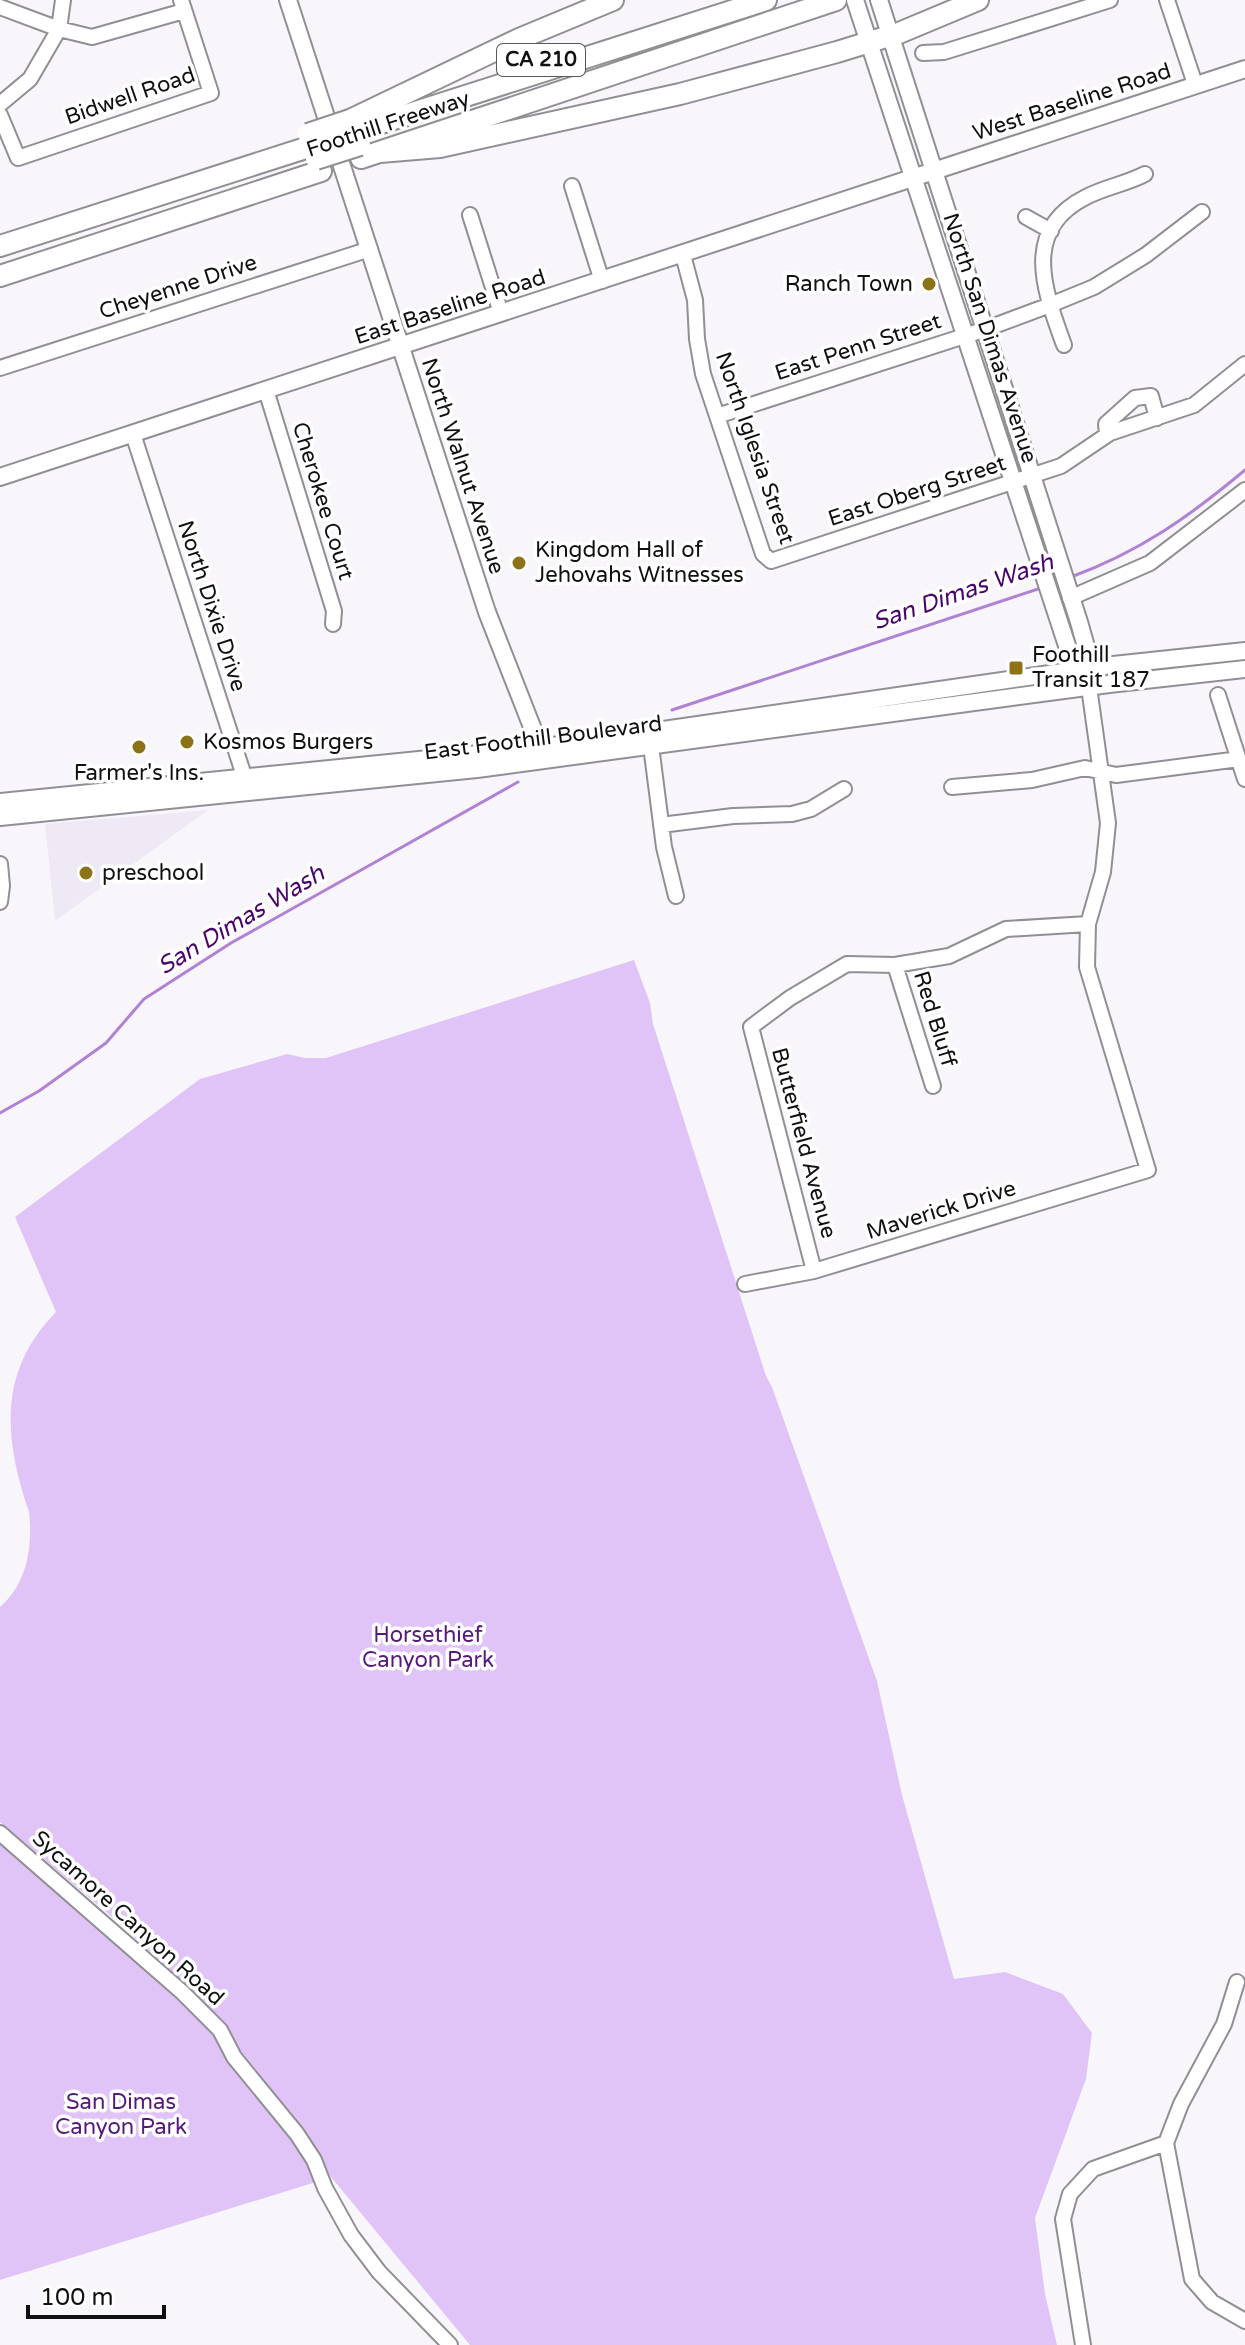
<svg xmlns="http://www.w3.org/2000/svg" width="1245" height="2345" font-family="'Varela Round',sans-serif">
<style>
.built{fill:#eee9f4}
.green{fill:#e0c4f8}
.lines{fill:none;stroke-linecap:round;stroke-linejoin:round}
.stream{stroke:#b082d5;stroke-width:3}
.minor-casing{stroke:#918f94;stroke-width:18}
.major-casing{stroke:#918f94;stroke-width:20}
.highway-casing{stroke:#918f94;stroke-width:24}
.minor{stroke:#fff;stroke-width:14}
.major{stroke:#fff;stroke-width:16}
.highway{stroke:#fff;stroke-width:20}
.highway-bridge-casing{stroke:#918f94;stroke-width:24;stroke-linecap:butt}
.highway-bridge{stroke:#fff;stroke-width:20}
.poi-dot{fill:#8d7317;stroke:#fff;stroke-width:3}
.labels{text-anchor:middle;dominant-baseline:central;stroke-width:7;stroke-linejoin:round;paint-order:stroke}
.shield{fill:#fff;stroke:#585758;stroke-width:2}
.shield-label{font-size:20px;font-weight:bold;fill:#100f11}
.street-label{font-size:22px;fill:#100f11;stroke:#fff}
.poi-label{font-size:22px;fill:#100f11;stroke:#fff;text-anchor:start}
.park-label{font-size:22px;fill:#56187b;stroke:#fff}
.water-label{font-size:24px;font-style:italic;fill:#49036d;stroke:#fff}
</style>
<rect width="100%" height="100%" fill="#f8f6fb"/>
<!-- built -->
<path class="built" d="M208 810 55 921 45 824Z"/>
<!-- green -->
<path class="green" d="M634 960 650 1003 653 1024 766 1376 772 1387 877 1681 902 1795 954 1979 1005 1972 1063 1994 1092 2033 1086 2079 1035 2218 1045 2294 1057 2345H470L331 2177 309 2136 193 1991 112 1917 0 1822V1607C27 1584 33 1546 29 1512 2 1434 0 1369 56 1312L15 1217 200 1079 287 1054 305 1058H326Z
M0 1842 181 1999 213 2035 288 2136 309 2164 316 2182 0 2280Z"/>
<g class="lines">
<!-- stream -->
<path class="stream" d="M1071 577C1139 552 1189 517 1245 470
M672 710 1041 588
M0 1113 39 1091 106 1043 144 999 231 943 518 782"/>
<defs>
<path id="minor" d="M1167 0 1195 84
M0 7 59 29 92 37 184 11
M923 53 944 52 1110 0
M0 104 30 79 59 29 63 0
M0 115 18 158 211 93 181 0
M572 186 602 281
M470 215 501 313
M1026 217 1051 231
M683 255 695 300 697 339 703 374 763 554 771 561 1061 466 1110 433 1194 405 1245 364
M1064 345C1045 292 1020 230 1086 197 1105 187 1126 184 1145 174
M0 368 370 249
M266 390 334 611 333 624
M717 416 983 330 1050 305 1094 287 1146 255 1202 212
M133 434 248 788
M1107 434 1106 424 1135 398 1151 396 1157 418
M1070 598 1150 563 1245 490
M1218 695 1245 779
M650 738 664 847 676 896
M952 787 1032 780 1085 768 1116 775 1239 759
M661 825 733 816 792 814 811 809 844 789
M0 864 2 886 0 902
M895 965 933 1086
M814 1271 751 1027 790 998 847 964 895 965 949 956 1006 929 1088 924
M745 1284 814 1271 1148 1170 1087 967 1088 924 1103 872 1108 823 1089 687
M0 1833 182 1992 220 2030 234 2057 297 2134 314 2160 325 2188 351 2235 379 2272 450 2345
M1237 1982 1224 2024 1181 2104 1166 2143 1192 2279 1212 2302 1245 2321
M1083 2345 1063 2219 1070 2194 1093 2169 1166 2143"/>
<path id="major" d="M288 0 487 612 543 755
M855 0 1075 670 1080 677
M879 0 1079 622 1092 668 1090 678
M0 477 1245 69
M0 802 539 748 1104 666 1245 651
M0 817 477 769 1109 684 1245 669"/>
<path id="highway" d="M350 120 519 39 613 0
M356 131 766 0
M380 152 440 147 680 94 837 52 899 33 978 0
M361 158 836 0
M0 246 315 145
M0 276 321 171"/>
</defs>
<!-- minor casing -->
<use href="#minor" class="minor-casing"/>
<!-- major casing -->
<use href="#major" class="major-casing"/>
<!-- highway casing -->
<use href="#highway" class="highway-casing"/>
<!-- minor -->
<use href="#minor" class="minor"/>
<!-- major -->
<use href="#major" class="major"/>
<!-- highway -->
<use href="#highway" class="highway"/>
<defs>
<path id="highway-bridge" d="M308 134 350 120
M316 159 360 145"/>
</defs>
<!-- highway-bridge casing -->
<use href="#highway-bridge" class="highway-bridge-casing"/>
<!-- highway-bridge -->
<use href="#highway-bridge" class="highway-bridge"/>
</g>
<!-- markers -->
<g class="poi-dot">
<circle cx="929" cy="284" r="8"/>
<circle cx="519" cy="563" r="8"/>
<rect x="1008" y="660" width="16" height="16" rx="4"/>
<circle cx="187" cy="742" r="8"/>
<circle cx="139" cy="747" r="8"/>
<circle cx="86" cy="873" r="8"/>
</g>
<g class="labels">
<!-- shield labels -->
<rect class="shield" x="497" y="44" width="88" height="32" rx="6"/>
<g class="shield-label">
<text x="541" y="60">CA 210</text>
</g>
<!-- street labels -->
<g class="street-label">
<text transform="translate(130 96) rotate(-19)">Bidwell Road</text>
<text transform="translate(1072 102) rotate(-18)">West Baseline Road</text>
<text transform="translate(388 124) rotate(-18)">Foothill Freeway</text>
<text transform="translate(178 287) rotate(-18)">Cheyenne Drive</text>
<text transform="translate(450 307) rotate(-18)">East Baseline Road</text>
<text transform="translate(990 338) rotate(72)">North San Dimas Avenue</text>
<text transform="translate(858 347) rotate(-18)">East Penn Street</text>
<text transform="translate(755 448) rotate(71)">North Iglesia Street</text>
<text transform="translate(463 466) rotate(72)">North Walnut Avenue</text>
<text transform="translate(917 491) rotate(-18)">East Oberg Street</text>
<text transform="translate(323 501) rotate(73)">Cherokee Court</text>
<text transform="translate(212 606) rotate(72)">North Dixie Drive</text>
<text transform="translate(543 738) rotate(-7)">East Foothill Boulevard</text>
<text transform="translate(935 1019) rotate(73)">Red Bluff</text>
<text transform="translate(804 1143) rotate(75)">Butterfield Avenue</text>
<text transform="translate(941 1210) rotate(-17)">Maverick Drive</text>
<text transform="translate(128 1918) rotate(42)">Sycamore Canyon Road</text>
</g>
<!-- poi labels -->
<g class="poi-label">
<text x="913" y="284" text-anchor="end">Ranch Town</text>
<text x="535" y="550">Kingdom Hall of<tspan x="535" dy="25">Jehovahs Witnesses</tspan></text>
<text x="1032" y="655">Foothill<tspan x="1032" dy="25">Transit 187</tspan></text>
<text x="203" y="742">Kosmos Burgers</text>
<text x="139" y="773" text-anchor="middle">Farmer's Ins.</text>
<text x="102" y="873">preschool</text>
</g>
<!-- park labels -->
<g class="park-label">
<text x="428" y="1635">Horsethief<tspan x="428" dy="25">Canyon Park</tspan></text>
<text x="121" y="2102">San Dimas<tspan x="121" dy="25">Canyon Park</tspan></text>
</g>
<!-- water labels -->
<g class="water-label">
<text transform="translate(963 592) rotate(-19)">San Dimas Wash</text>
<text transform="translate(241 920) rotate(-31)">San Dimas Wash</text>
</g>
</g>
<!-- scale -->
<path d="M28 2305v12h136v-12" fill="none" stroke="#100f11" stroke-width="4"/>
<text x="40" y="2305" font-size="24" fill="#100f11" stroke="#ffffff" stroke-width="6" paint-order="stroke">100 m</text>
</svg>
